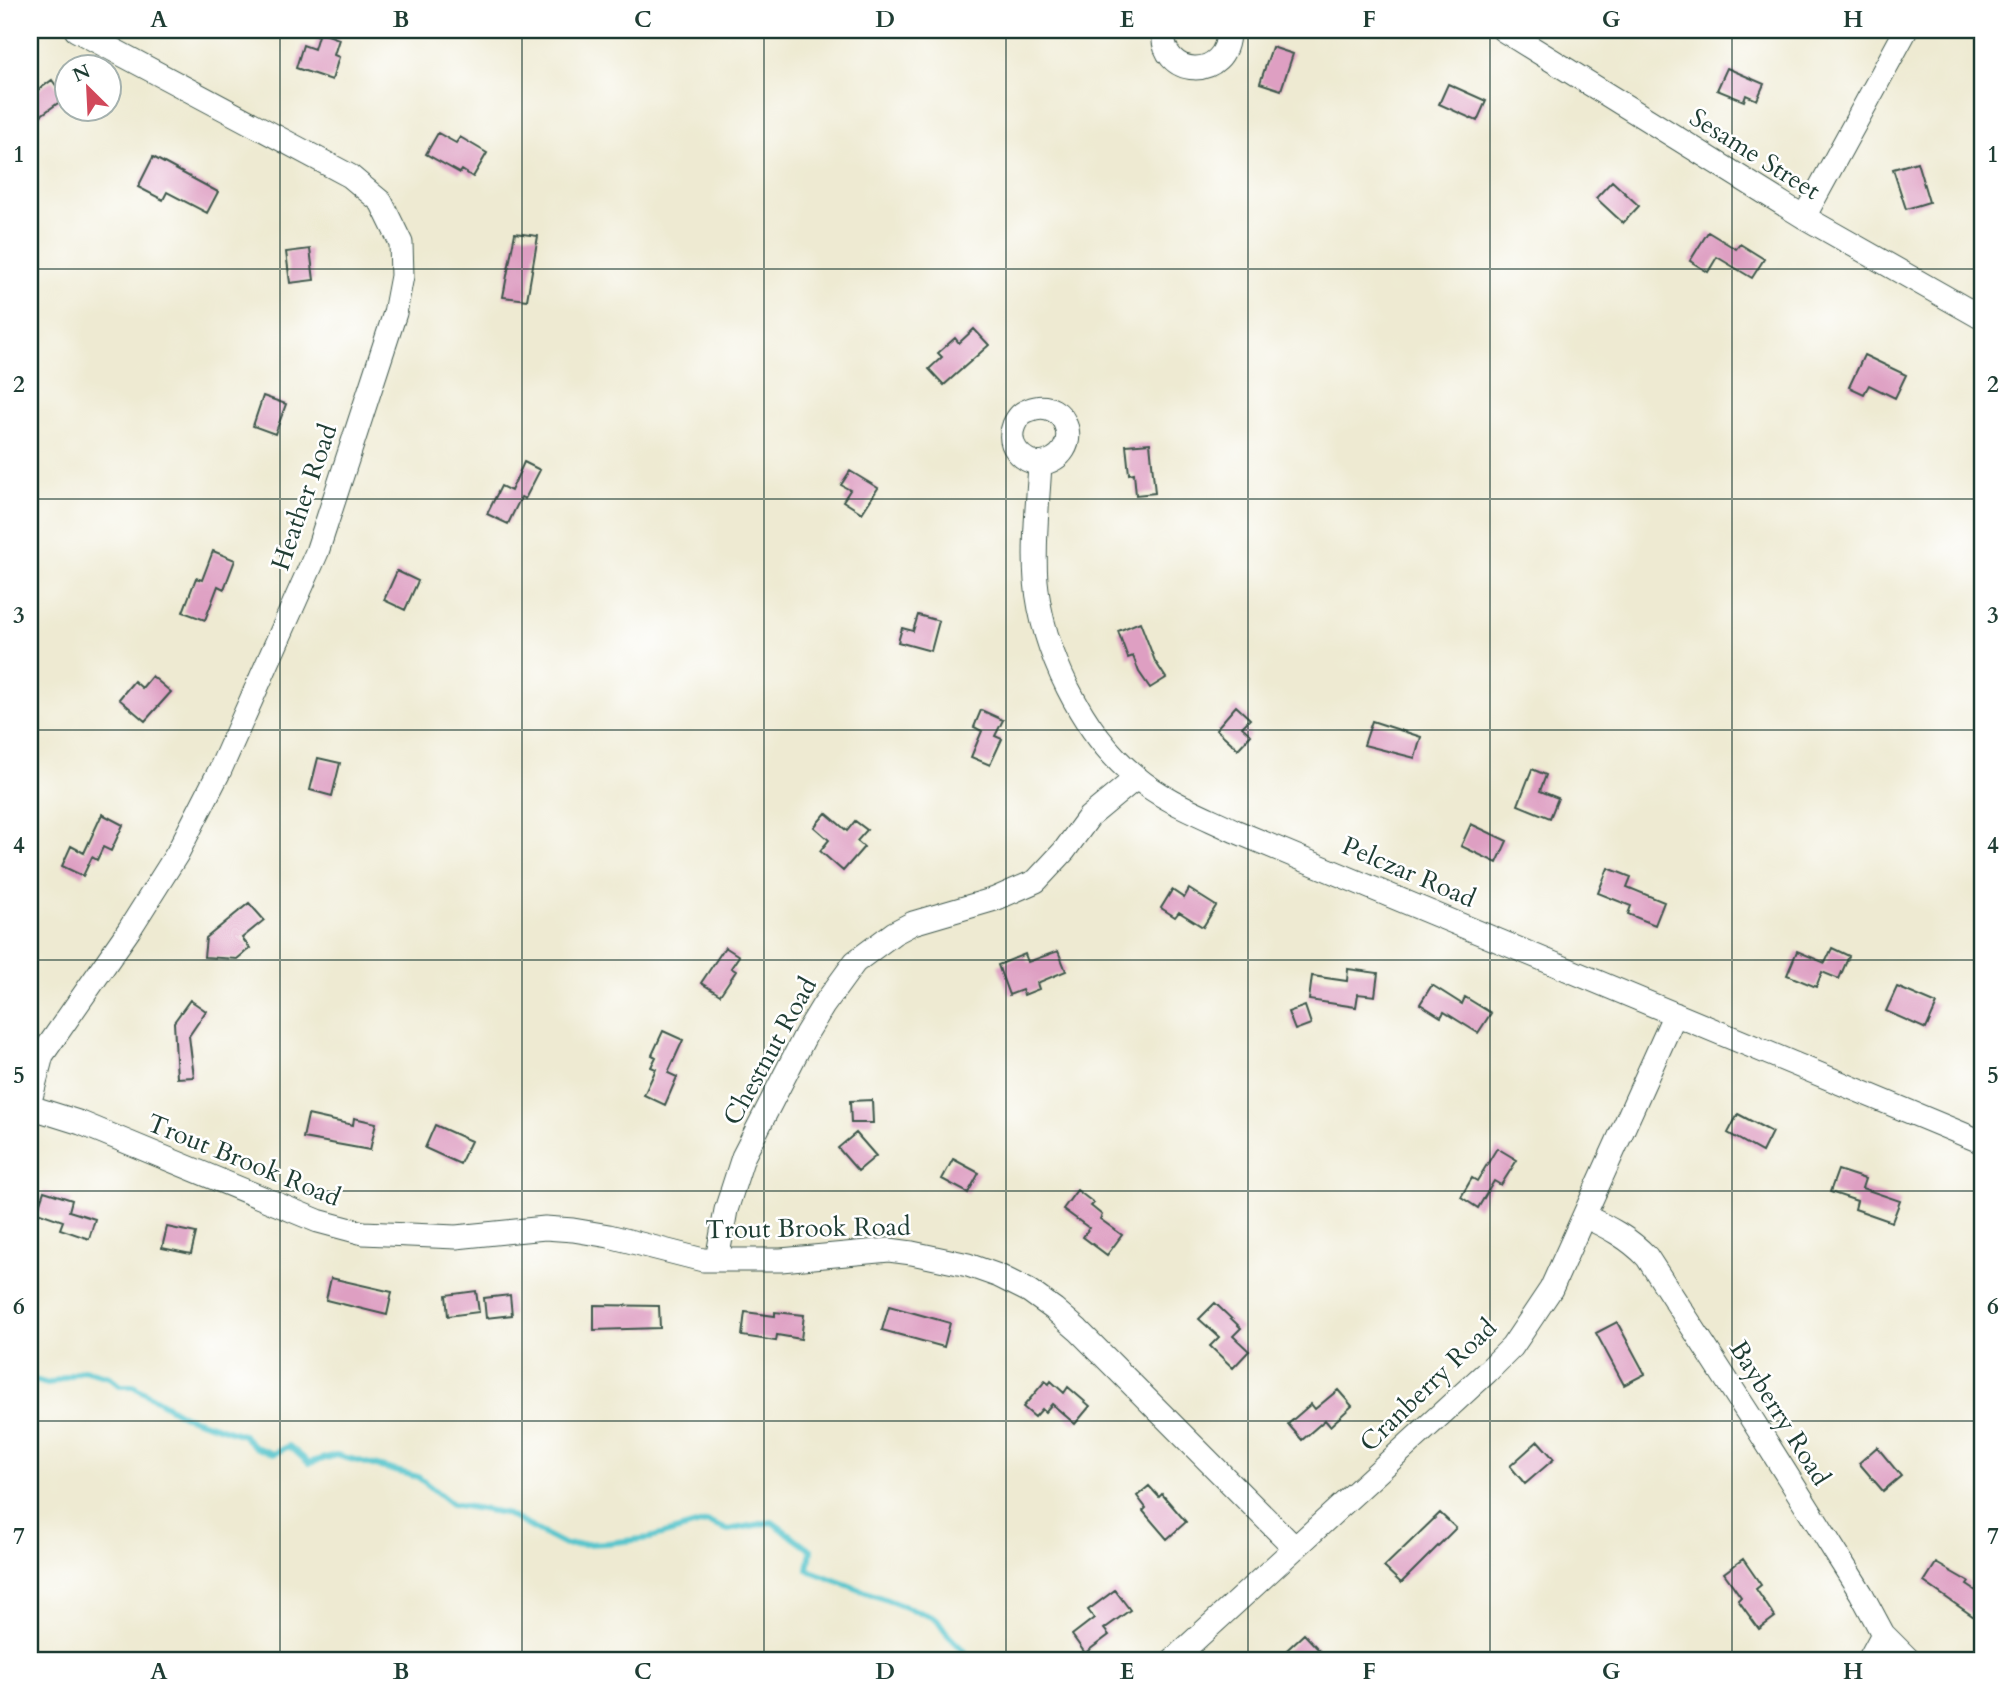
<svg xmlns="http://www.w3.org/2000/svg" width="2012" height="1690" font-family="Cardo,serif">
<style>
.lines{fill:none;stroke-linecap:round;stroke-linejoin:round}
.stream{stroke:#57c5cc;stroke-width:6}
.building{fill:#de9fc2}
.minor-casing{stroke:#3e574c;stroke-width:25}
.minor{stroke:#fff;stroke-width:23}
.grid{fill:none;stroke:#1f3d34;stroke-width:2;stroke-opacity:0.55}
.labels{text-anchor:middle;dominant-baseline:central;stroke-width:5;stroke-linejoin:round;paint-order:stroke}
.street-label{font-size:26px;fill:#1f3d34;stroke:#fff}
.neatline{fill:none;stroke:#1f3d34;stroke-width:2.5}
.grid-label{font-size:23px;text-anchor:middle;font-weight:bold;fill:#1f3d34}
</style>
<rect width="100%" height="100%" fill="#fff"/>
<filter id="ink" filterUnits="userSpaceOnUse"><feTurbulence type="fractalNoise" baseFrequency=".0143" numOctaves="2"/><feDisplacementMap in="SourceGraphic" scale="14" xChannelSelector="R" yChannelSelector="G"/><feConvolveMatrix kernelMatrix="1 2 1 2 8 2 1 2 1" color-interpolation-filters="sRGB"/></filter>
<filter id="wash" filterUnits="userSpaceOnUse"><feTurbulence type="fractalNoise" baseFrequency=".00686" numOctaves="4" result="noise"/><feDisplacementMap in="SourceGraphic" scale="28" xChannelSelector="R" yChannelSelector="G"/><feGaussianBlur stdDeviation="1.57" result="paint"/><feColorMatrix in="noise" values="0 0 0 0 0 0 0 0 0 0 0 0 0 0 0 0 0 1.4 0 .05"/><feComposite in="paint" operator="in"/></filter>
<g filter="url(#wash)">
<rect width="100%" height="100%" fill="#eeead2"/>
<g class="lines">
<!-- stream -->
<path class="stream" d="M30 1379 48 1384 83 1370 109 1377 120 1386H133L184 1416 243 1435 255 1447 273 1454 289 1446 309 1463 336 1455 418 1477 452 1504 504 1513 565 1545 608 1543 650 1538 707 1522 728 1530 772 1522 811 1550 808 1570 937 1619 948 1635 973 1660
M30 1549 34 1563 30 1573"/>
</g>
<g id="blocks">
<!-- building -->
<path class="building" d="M319 32 339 39 334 55 339 57 332 80 296 68 303 45 314 49Z
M1272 47 1293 54 1281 90 1260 83Z
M1727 68 1764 84 1757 100 1746 95 1744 101 1717 90Z
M52 80 65 98 30 123V96Z
M1448 84 1486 101 1477 121 1439 104Z
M438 133 456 143 460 137 487 153 473 177 462 170 460 173 426 154Z
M153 157 218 192 207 213 167 192 163 200 138 187Z
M1917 162 1929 202 1906 209 1893 169Z
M1612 181 1639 206 1623 223 1596 198Z
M1708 232 1736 249 1740 244 1764 259 1752 278 1717 257 1708 272 1690 261Z
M515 233 538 236 527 300 503 297Z
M310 249 314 280 290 283 286 252Z
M974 329 989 345 944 385 929 369 942 357 938 353 955 338 959 343Z
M1864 355 1906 375 1895 398 1869 385 1864 394 1849 387Z
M263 396 286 404 275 434 253 426Z
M1150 443 1155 493 1136 495 1134 473 1129 474 1126 445Z
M524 462 540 470 525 499 521 497 508 524 487 514 501 486 511 491Z
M850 471 878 488 862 513 843 501 850 490 841 485Z
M213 551 235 560 224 589 218 586 205 620 183 612 196 578 202 580Z
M397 571 418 581 405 610 384 600Z
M918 615 939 621 931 651 898 642 902 628 913 631Z
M1140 622 1155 661 1166 678 1150 688 1139 672 1133 656 1128 658 1118 631Z
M152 676 171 692 145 721 119 699 134 681 142 688Z
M1236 706 1250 719 1242 727 1251 735 1238 749 1216 729Z
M981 710 1003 720 995 736 1002 739 990 765 971 757 982 731 974 727Z
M1372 721 1421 737 1415 758 1364 745Z
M318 758 340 763 332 796 310 790Z
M1532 769 1546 775 1540 791 1558 798 1550 818 1518 805Z
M826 813 847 831 855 821 867 830 857 841 864 847 843 871 820 851 829 840 814 827Z
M102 814 123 825 111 851 103 847 97 860 92 857 83 876 62 866 71 846 84 853Z
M1471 824 1507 841 1497 863 1461 846Z
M1608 868 1631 877 1627 887 1664 902 1655 925 1628 914 1631 906 1598 893Z
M1189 889 1216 906 1203 927 1179 912 1175 917 1161 908 1172 890 1184 898Z
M249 903 264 920 242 938 250 948 237 959 204 957 206 938Z
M725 947 739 956 731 968 736 971 720 995 701 983Z
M1832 948 1849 956 1839 979 1822 972 1816 987 1787 975 1797 951 1825 963Z
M1058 951 1066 971 1037 983 1039 989 1024 995 1022 990 1009 995 998 965 1025 954 1028 962Z
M1348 969 1378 973 1375 996 1358 994 1356 1007 1309 1000 1312 976 1347 981Z
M1432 985 1462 1004 1465 997 1491 1013 1478 1033 1444 1012 1441 1017 1420 1004Z
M1897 987 1937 1004 1926 1029 1886 1011Z
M190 1000 206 1011 189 1036 194 1077 177 1078 174 1022Z
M1305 1006 1311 1024 1295 1030 1288 1012Z
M663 1031 683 1040 668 1073 677 1077 665 1105 644 1095 656 1069 651 1067 656 1057 652 1055Z
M872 1100 873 1123H851L850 1101Z
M1738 1114 1772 1132 1762 1152 1728 1133Z
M308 1115 353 1125 354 1118 376 1123 370 1150 303 1138Z
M435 1125 471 1141 460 1164 425 1148Z
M856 1133 876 1156 858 1171 838 1148Z
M1497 1148 1517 1160 1501 1185 1494 1181 1478 1208 1461 1197 1472 1178 1477 1181Z
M953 1159 979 1173 968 1193 942 1179Z
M1838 1170 1865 1179 1862 1188 1900 1201 1892 1222 1855 1209 1857 1201 1830 1192Z
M1077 1190 1094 1203 1091 1206 1102 1215 1100 1219 1122 1235 1107 1255 1083 1237 1089 1228 1063 1209Z
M44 1191 72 1200 69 1211 95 1219 89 1239 60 1229 63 1221 37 1212Z
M167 1227 196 1233 191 1254 162 1248Z
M331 1278 392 1292 387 1315 326 1300Z
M476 1291 479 1312 448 1316 446 1295Z
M510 1295 512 1315 486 1318 484 1298Z
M1215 1303 1241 1328 1233 1336 1249 1351 1233 1368 1210 1346 1219 1337 1199 1319Z
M594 1305 659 1306 660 1328 594 1330Z
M889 1306 950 1323 944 1347 882 1330Z
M745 1312 775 1316V1312L804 1315 801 1339 777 1335 776 1341 742 1336Z
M1617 1322 1645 1374 1624 1385 1596 1333Z
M1045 1381 1049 1384 1051 1381 1064 1393 1068 1387 1090 1406 1075 1424 1052 1404 1045 1412 1042 1409 1035 1417 1023 1407Z
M1338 1390 1352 1406 1330 1426 1325 1420 1302 1440 1288 1424 1311 1404 1315 1409Z
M1538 1441 1554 1459 1525 1484 1510 1466Z
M1877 1447 1901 1476 1883 1491 1859 1463Z
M1149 1486 1159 1497 1162 1494 1186 1522 1167 1539 1143 1511 1146 1508 1137 1496Z
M1440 1513 1456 1528 1401 1583 1384 1567Z
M1743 1559 1761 1585 1756 1589 1775 1617 1759 1629 1738 1600 1741 1597 1724 1573Z
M1936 1563 1969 1582 1967 1585 1982 1595V1610L1977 1619 1924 1582Z
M1115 1590 1130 1610 1104 1629 1109 1635 1085 1653 1072 1635 1094 1618 1088 1610Z
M1304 1634 1320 1651 1310 1660H1276Z"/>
</g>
</g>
<g filter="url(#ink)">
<use href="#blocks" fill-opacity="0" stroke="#3e574c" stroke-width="2"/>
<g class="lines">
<defs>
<path id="minor" d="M1164 30C1158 78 1229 83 1228 30
M1503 30 1804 217 1982 318
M1804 217 1906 30
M1040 464C1087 456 1068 394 1029 410 1022 412 1017 418 1014 425 1006 445 1021 461 1040 464 1038 502 1033 542 1036 581 1042 650 1082 733 1136 777 1164 801 1202 815 1235 831L1982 1142
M30 1101 42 1055 129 930 177 854 220 770 317 552 395 313 402 276 401 243 381 202 350 176 76 30
M30 1107 81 1123 318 1221 363 1233 456 1237 545 1228 573 1230 609 1236 703 1260H781L889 1250 912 1253 968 1265 999 1276 1029 1291 1054 1309 1078 1330 1294 1547
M1584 1216C1608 1227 1629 1238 1647 1257L1753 1421 1861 1593 1883 1634 1909 1660
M717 1260 726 1210 743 1157 806 1034 823 1006 855 962 894 933 913 923 995 899 1036 881 1064 851 1089 817 1136 778
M1173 1660 1487 1372 1512 1347 1551 1289 1675 1014
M1869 1660 1883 1634"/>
</defs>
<!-- minor casing -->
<use href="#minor" class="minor-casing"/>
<!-- minor -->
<use href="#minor" class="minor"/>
</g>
</g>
<!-- grid -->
<path class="grid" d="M280 30V1660M522 30V1660M764 30V1660M1006 30V1660M1248 30V1660M1490 30V1660M1732 30V1660M30 269H1982M30 499H1982M30 730H1982M30 960H1982M30 1191H1982M30 1421H1982"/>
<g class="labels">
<!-- street labels -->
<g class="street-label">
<text transform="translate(1755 154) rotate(32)">Sesame Street</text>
<text transform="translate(304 497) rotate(-71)">Heather Road</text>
<text transform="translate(1409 872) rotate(23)">Pelczar Road</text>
<text transform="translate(770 1051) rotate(-61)">Chestnut Road</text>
<text transform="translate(244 1160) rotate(22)">Trout Brook Road</text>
<text transform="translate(808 1228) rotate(-1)">Trout Brook Road</text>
<text transform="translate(1428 1385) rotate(-44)">Cranberry Road</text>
<text transform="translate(1780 1413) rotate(58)">Bayberry Road</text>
</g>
</g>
<!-- margin -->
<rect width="2012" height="1690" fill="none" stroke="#fff" stroke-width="77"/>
<!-- north arrow -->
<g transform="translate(88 88) rotate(336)"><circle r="33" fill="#ffffff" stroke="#a5b1ae" stroke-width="2"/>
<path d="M0-5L12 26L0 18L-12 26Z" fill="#d1495b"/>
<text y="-10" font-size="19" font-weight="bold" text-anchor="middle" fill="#1f3d34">N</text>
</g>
<rect x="38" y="38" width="1936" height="1614" class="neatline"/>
<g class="grid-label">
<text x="159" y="27">A</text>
<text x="401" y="27">B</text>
<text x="643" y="27">C</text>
<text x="885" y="27">D</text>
<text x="1127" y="27">E</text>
<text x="1369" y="27">F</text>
<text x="1611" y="27">G</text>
<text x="1853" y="27">H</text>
<text x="19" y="162">1</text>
<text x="1993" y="162">1</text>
<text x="19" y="392">2</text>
<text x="1993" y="392">2</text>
<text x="19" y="623">3</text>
<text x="1993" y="623">3</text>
<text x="19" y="853">4</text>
<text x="1993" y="853">4</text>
<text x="19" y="1083">5</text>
<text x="1993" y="1083">5</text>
<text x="19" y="1314">6</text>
<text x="1993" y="1314">6</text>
<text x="19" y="1544">7</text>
<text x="1993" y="1544">7</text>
<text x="159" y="1679">A</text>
<text x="401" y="1679">B</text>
<text x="643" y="1679">C</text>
<text x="885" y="1679">D</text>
<text x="1127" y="1679">E</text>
<text x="1369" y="1679">F</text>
<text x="1611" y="1679">G</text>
<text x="1853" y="1679">H</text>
</g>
</svg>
